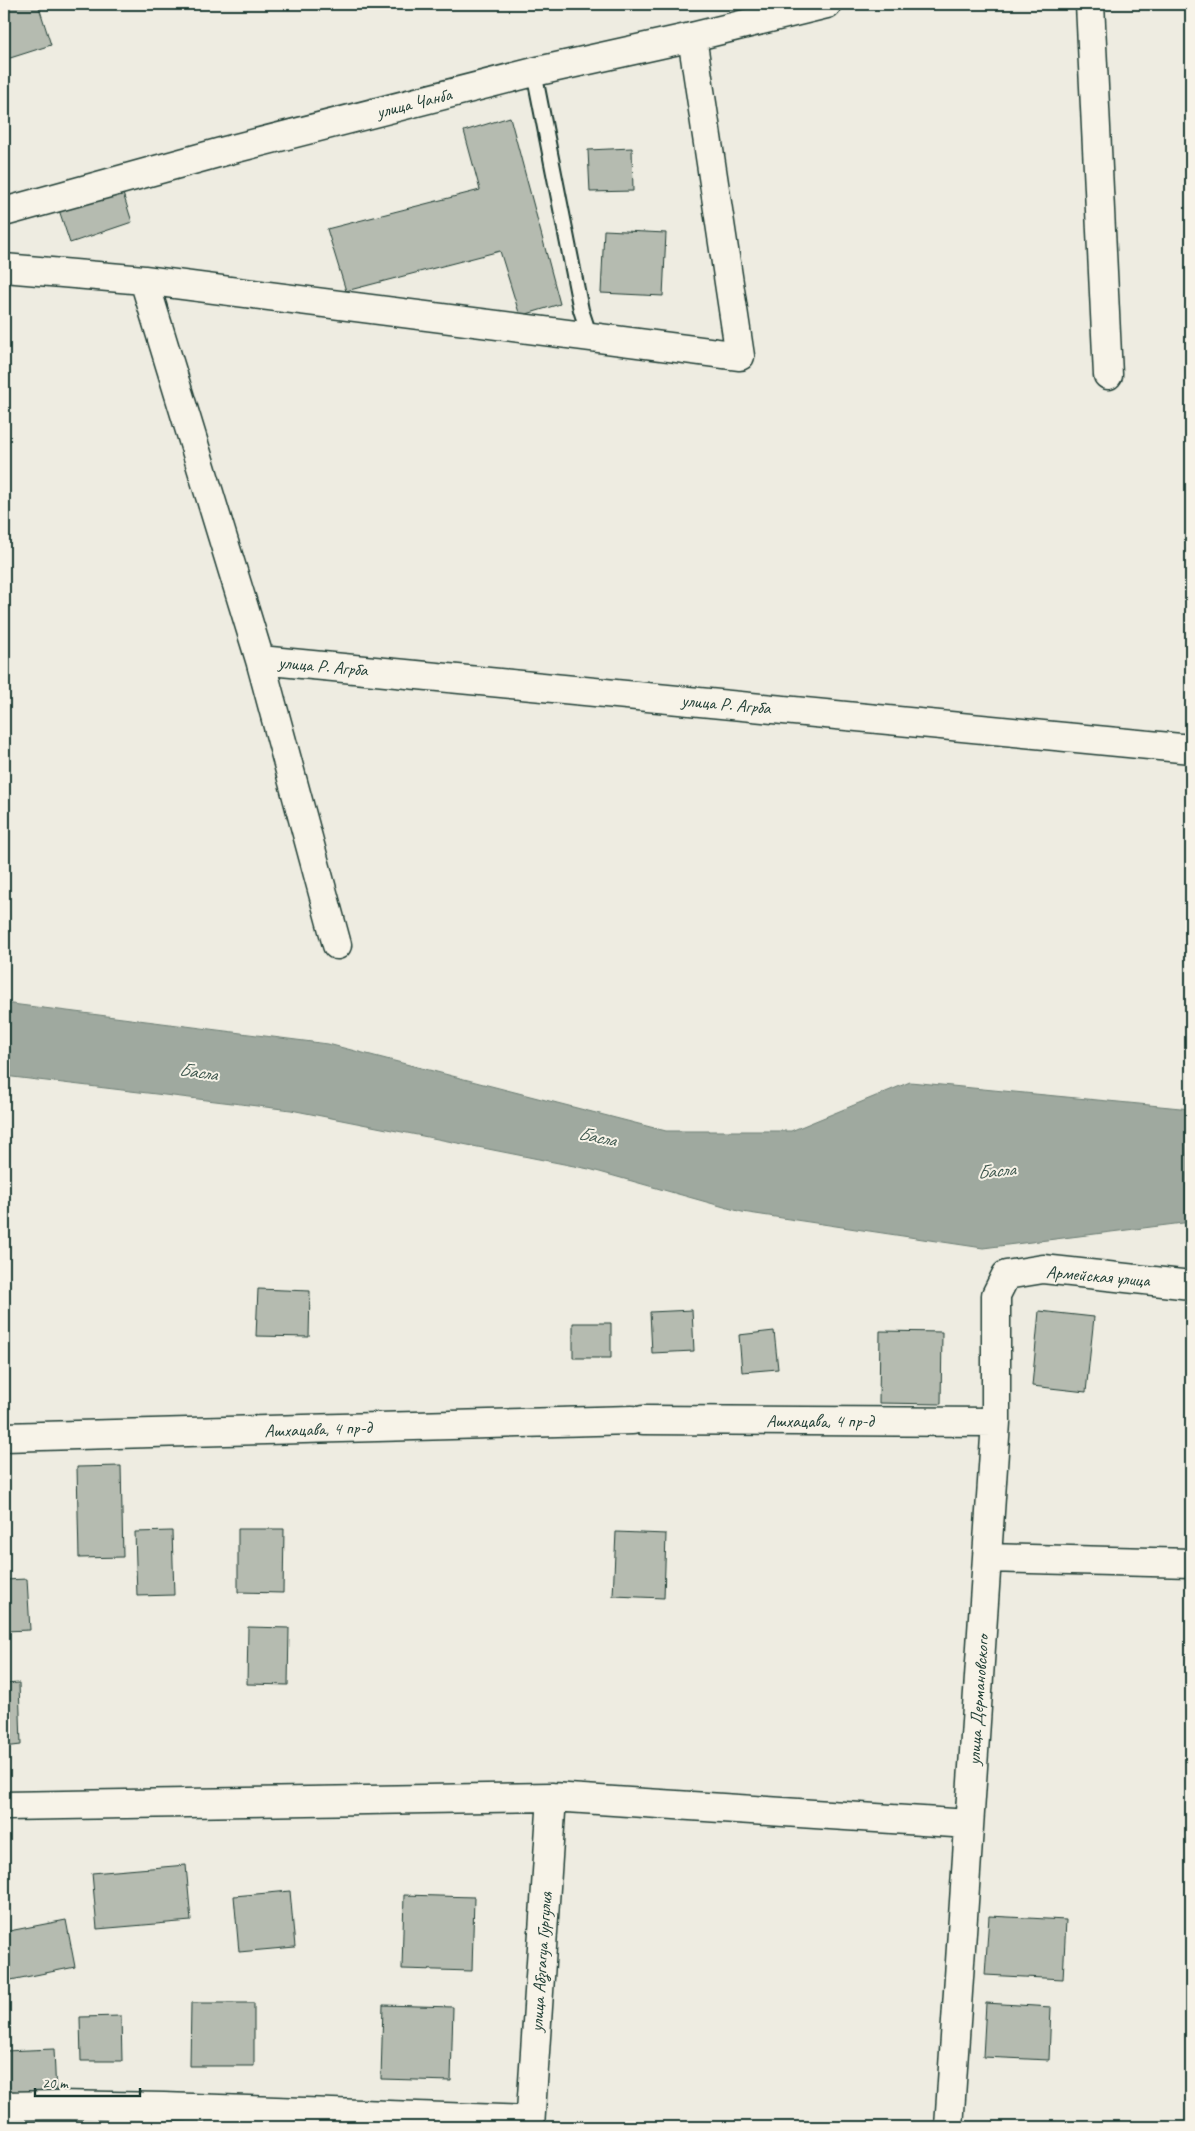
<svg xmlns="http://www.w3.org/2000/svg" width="1195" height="2131" font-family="Caveat,sans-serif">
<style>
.water{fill:#9fa99f;stroke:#6c7e74}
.building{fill:#b5bbb0;stroke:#1f3d34}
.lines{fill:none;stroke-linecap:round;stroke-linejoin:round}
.service-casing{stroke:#1f3d34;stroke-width:18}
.minor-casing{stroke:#1f3d34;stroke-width:31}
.tertiary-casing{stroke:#1f3d34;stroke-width:31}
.service{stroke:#f7f3e8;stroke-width:14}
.minor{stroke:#f7f3e8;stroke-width:28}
.tertiary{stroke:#f7f3e8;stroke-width:28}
.labels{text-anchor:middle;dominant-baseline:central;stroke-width:4;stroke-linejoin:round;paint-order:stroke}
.street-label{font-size:18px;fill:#1f3d34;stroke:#f7f3e8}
.water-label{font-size:19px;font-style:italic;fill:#3f584f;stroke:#f7f3e8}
</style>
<rect width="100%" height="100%" fill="#eeece1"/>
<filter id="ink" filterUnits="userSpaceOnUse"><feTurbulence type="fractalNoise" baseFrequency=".02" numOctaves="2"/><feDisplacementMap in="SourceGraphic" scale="10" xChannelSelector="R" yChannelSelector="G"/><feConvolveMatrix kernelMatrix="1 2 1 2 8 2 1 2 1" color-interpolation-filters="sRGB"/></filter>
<g filter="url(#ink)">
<!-- water -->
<path class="water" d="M4 1003 328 1044 666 1131H791L910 1082 1191 1109V1222L983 1248 742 1212 589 1169 291 1110 4 1076Z"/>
<!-- building -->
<path class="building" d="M4 4H38L51 45 4 60Z
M510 117 560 304 520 316 500 251 346 291 327 229 480 190 464 131Z
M632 148 633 191 590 192 588 150Z
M121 187 132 222 70 243 58 207Z
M604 230 666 233 663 296 601 293Z
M258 1289 310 1291 309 1337 256 1336Z
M692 1310 694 1351 652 1353 650 1312Z
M1039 1311 1094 1317 1086 1392 1032 1386Z
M573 1323H611V1358H573Z
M774 1331 778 1369 742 1372 739 1335Z
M880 1331 942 1332 941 1404 879 1403Z
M121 1466 123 1557 79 1558 77 1467Z
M238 1529H284L283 1593 238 1592Z
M172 1531 174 1595 137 1596 135 1532Z
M616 1532 666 1534 664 1598 613 1596Z
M27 1579 30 1630 4 1631V1580Z
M248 1627 289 1628 288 1685 247 1684Z
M19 1683 21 1745 4 1747V1684Z
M186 1865 191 1921 97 1929 92 1873Z
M290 1891 295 1947 239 1952 234 1896Z
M404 1895 474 1897 472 1971 402 1969Z
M989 1916 1066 1920 1063 1979 985 1975Z
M66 1920 75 1967 6 1981 4 1970V1932Z
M191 2003H254V2066H190Z
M986 2003 1051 2007 1049 2060 983 2057Z
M383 2005 453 2007 451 2081 381 2079Z
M121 2016 122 2061H81L80 2017Z
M54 2049 56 2095 4 2097V2051Z"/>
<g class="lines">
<defs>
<path id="service" d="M534 72 581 310 590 337"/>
<path id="minor" d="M1090 4 1108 375
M4 268 144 280 740 356 692 37
M144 280 260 660 337 945
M260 660 1191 749
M643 1420 996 1422
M4 1437 632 1420
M987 1558 1191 1563
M4 1806 552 1797 969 1824
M4 2106 57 2105 164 2107 530 2120
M530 2127 552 1797
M949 2127 996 1422V1295L1006 1275 1043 1269 1191 1285"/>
<path id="tertiary" d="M4 212 225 151 534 72 692 37 827 4"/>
</defs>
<!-- service casing -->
<use href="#service" class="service-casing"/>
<!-- minor casing -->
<use href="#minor" class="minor-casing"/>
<!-- tertiary casing -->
<use href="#tertiary" class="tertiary-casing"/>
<!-- service -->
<use href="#service" class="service"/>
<!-- minor -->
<use href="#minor" class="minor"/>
<!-- tertiary -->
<use href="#tertiary" class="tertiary"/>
</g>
</g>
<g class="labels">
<!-- street labels -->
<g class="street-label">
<text transform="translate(414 103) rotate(-14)">улица Чанба</text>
<text transform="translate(323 666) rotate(5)">улица Р. Агрба</text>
<text transform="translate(726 704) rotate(5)">улица Р. Агрба</text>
<text transform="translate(1098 1276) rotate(5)">Армейская улица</text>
<text x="820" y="1421">Ашхацава, 4 пр-д</text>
<text transform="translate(318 1429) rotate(-2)">Ашхацава, 4 пр-д</text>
<text transform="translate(978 1700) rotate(-86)">улица Дермановского</text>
<text transform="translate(541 1962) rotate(-86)">улица Абзгагуа Гургулия</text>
</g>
<!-- water labels -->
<g class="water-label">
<text transform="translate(198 1072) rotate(8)">Басла</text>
<text transform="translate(597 1137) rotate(11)">Басла</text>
<text transform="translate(996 1171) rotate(-6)">Басла</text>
</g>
</g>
<!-- margin -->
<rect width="1195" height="2131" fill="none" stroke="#f7f3e8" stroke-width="20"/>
<rect x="10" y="10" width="1175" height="2111" fill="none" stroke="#1f3d34" stroke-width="2" filter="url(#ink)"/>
<!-- scale -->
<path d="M35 2088v8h105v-8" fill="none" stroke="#1f3d34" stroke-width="2.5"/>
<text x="42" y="2088" font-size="15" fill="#1f3d34" stroke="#f7f3e8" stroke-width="4" paint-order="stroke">20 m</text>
</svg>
